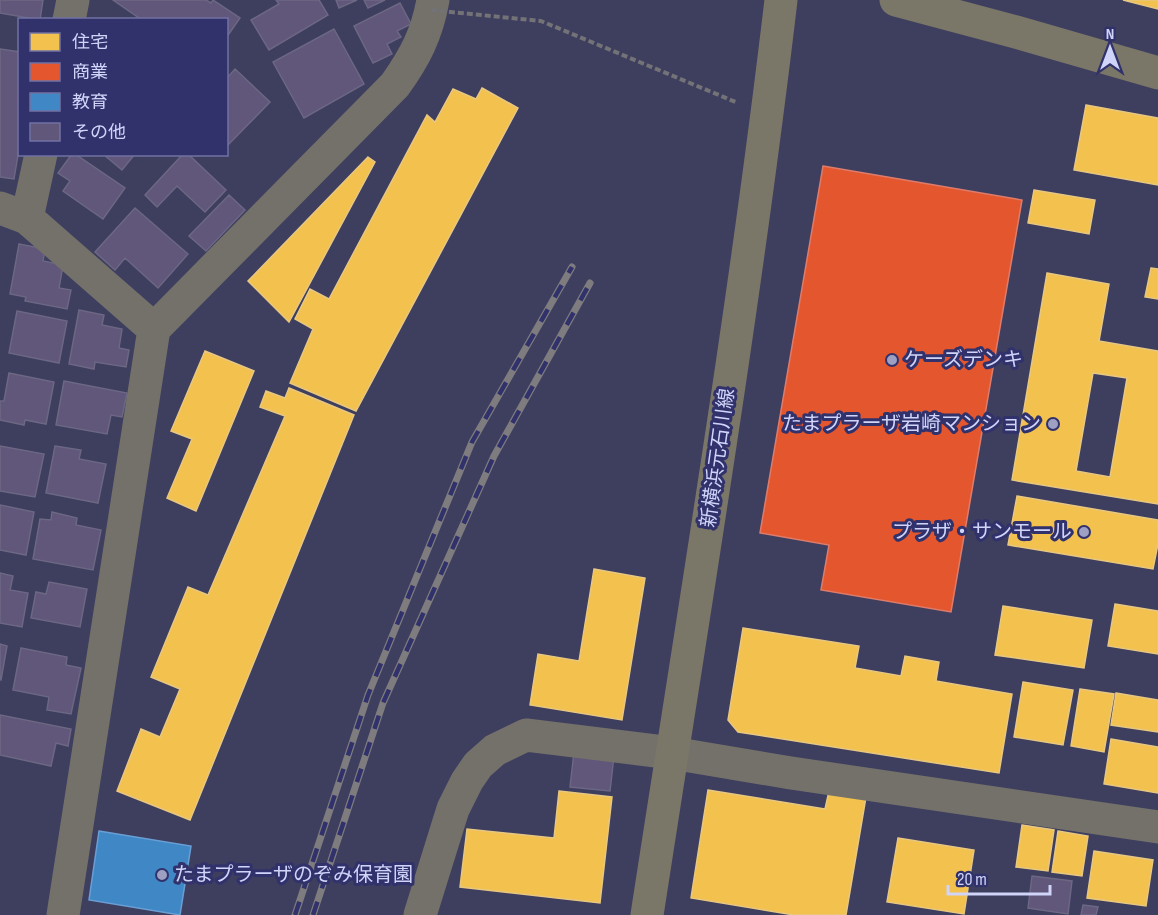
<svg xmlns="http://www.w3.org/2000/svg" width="1158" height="915" font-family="'Sofia Sans Condensed','Noto Sans JP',sans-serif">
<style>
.homes{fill:#f2c14e;stroke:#e8c781;stroke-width:1.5;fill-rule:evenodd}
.shops{fill:#e4572e;stroke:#de7c6b;stroke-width:1.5}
.schools{fill:#3f88c5;stroke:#6a9fd5;stroke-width:1.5}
.building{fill:#60577a;stroke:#6c6783;stroke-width:1.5}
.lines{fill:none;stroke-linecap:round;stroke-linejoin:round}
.street{stroke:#73716a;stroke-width:33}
.secondary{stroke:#7a7668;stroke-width:33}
.rail-casing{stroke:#7e7c7e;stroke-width:7}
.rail{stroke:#31316c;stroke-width:4.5;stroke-dasharray:14;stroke-linecap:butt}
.path-bridge{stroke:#737276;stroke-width:4;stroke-dasharray:6 3;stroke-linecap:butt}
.poi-dot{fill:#9da0c3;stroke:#31316c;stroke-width:2}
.labels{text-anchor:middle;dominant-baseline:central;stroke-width:6;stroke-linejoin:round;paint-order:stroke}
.poi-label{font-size:20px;fill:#d0d4f9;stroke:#31316c;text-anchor:start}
.street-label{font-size:20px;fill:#d0d4f9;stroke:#31316c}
</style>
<rect width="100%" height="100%" fill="#3e3e5f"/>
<!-- homes -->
<path class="homes" d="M1123 0H1158V9Z
M482 88 518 108 356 411 290 383 313 329 295 319 310 289 329 299 427 115 435 122 453 89 476 99Z
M1086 105 1158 118V185L1074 170Z
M368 157 375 162 289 322 248 281Z
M1034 190 1095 200 1089 234 1028 223Z
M1151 268 1158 269V299L1145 297Z
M1047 273 1109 284 1099 341 1158 351V504L1012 480ZM1093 373 1127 378 1110 477 1076 471Z
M205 351 254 371 196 511 167 498 192 439 171 431Z
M289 388 354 415 190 820 117 791 141 729 160 737 180 689 151 677 188 587 208 595 285 416 260 407 266 391 285 398Z
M1017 496 1158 520V544L1153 569 1008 545Z
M594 569 645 578 622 720 530 705 538 654 579 661Z
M1115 604 1158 611V654L1108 646Z
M1003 606 1092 620 1084 668 995 655Z
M743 628 859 646 855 668 901 676 905 656 939 662 936 681 1012 694 999 773 738 732 728 720Z
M1023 682 1073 690 1063 745 1014 737Z
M1080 689 1114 694 1104 752 1071 746Z
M1116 693 1158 700V732L1111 725Z
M1111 739 1158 747V793L1104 784Z
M708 790 825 809 829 791 866 797 846 915H794L691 898Z
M559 791 612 797 600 903 460 887 467 829 554 838Z
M1022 825 1054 830 1048 871 1016 867Z
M1058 831 1088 836 1082 876 1052 872Z
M898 838 974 850 964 914 887 902Z
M1094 851 1153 860 1146 906 1087 898Z"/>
<!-- shops -->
<path class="shops" d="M823 166 1022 200 951 612 821 590 829 545 760 533Z"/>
<!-- schools -->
<path class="schools" d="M99 831 191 846 180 915 89 900Z"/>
<!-- building -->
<path class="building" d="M0 0H43L40 20 0 13Z
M113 0H206L211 3 213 0 240 18 226 38V20H142Z
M276 0H319L328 15 269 50 251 20 279 4Z
M336 0H357L339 8Z
M364 0H385L368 8Z
M400 3 411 24 397 31 401 37 387 44 392 54 373 63 354 26Z
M334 29 364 84 304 118 273 62Z
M0 49 20 52V143L14 179 0 177Z
M235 69 270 102 226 147V79Z
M72 154H75L125 188 103 219 63 191 70 181 58 173Z
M103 154H135L122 170Z
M183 154H188L226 190 205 212 177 186 157 207 145 195Z
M229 195 245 210 206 251 189 236Z
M135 208 188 254 158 288 125 258 115 270 95 252Z
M19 244 45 249 43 261 63 265 59 288 71 290 67 309 25 301 26 297 10 294Z
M79 310 104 315 102 325 122 329 119 348 129 350 126 367 95 362 94 369 69 364Z
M17 311 67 321 59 363 9 353Z
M9 373 54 382 46 424 25 420 24 425 0 420V401H4Z
M64 381 127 393 122 417 111 415 107 434 56 425Z
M0 446 44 454 35 497 0 491Z
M55 446 81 450 79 459 106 464 98 503 46 493Z
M0 505 34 512 26 555 0 550Z
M52 512 77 518 76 525 101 530 93 570 33 559 40 519 51 520Z
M0 573 13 576 10 590 28 593 22 627 0 623Z
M49 582 87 589 80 627 31 618 36 592 46 594Z
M0 644 7 646 1 680 0 679Z
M21 648 67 657 66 665 81 668 71 714 47 710 49 697 13 690Z
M0 715 71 729 68 746 56 743 51 766 0 755Z
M574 752 614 756 610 791 570 787Z
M1032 876 1072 881 1068 914 1028 908Z
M1083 905 1098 907 1096 915H1081Z"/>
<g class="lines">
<!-- street -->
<path class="street" d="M69 20 73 0
M0 208 27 218 154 329
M27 218 41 154
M63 915 154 329 395 85C415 57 427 34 433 0
M420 915 453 809 467 781 478 765 495 750 526 735 672 753 791 773 1158 827"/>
<!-- secondary -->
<path class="secondary" d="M896 0 1016 32 1158 73
M647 915C694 610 745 306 781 0"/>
<defs>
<path id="rail" d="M295 915 368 695 472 442 572 267
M313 915 383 703 494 456 590 283"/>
</defs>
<!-- rail casing -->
<use href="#rail" class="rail-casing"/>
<!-- rail -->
<use href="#rail" class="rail"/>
<!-- path-bridge -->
<path class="path-bridge" d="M431 10 541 21 738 103"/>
</g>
<!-- markers -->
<g class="poi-dot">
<circle cx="892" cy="360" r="6"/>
<circle cx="1053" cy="424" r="6"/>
<circle cx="1084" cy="532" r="6"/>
<circle cx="162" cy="875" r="6"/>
</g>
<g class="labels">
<!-- poi labels -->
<g class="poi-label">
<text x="904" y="360">ケーズデンキ</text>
<text x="1041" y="424" text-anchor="end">たまプラーザ岩崎マンション</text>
<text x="1072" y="532" text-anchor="end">プラザ・サンモール</text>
<text x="174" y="875">たまプラーザのぞみ保育園</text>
</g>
<!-- street labels -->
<g class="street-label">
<text transform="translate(718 458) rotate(-82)">新横浜元石川線</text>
</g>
</g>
<!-- legend -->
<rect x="18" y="18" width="210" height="138" fill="#31316c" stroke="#7172a4" stroke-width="1.5"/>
<rect x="30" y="33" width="30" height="18" fill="#f2c14e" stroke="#7172a4" stroke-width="1.5"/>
<text x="72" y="48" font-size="18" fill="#d0d4f9">住宅</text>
<rect x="30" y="63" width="30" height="18" fill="#e4572e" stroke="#7172a4" stroke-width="1.5"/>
<text x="72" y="78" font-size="18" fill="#d0d4f9">商業</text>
<rect x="30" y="93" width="30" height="18" fill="#3f88c5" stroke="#7172a4" stroke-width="1.5"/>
<text x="72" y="108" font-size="18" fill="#d0d4f9">教育</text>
<rect x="30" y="123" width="30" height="18" fill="#60577a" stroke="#7172a4" stroke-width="1.5"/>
<text x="72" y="138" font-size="18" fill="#d0d4f9">その他</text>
<!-- north arrow -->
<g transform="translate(1110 48)" stroke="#31316c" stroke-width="4.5" paint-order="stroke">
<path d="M0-4.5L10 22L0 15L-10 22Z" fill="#d0d4f9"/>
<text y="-9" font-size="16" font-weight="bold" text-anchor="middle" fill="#d0d4f9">N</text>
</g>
<!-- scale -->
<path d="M948 885v9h102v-9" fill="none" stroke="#d0d4f9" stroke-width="3"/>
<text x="957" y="885" font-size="18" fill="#d0d4f9" stroke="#31316c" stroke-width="4.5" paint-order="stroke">20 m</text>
</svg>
